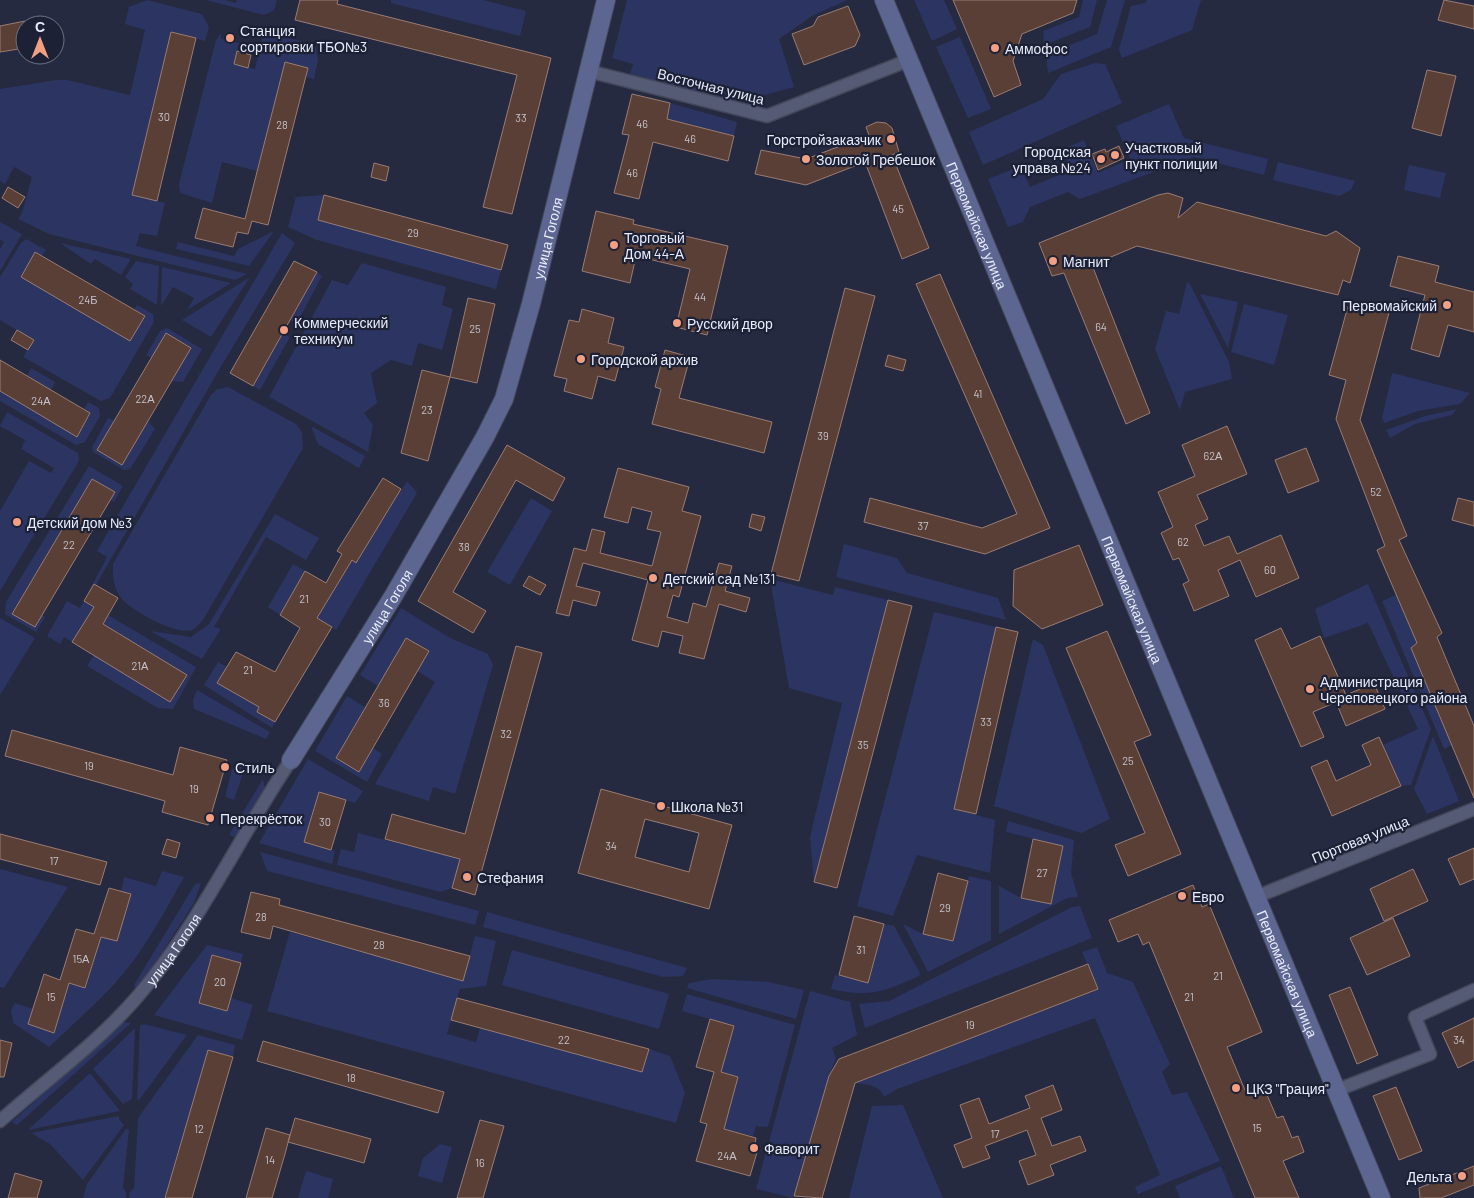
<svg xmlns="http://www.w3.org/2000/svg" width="1474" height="1198" font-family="Barlow,sans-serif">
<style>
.green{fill:#2c3461}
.building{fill:#5a3f36;stroke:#9a7c72;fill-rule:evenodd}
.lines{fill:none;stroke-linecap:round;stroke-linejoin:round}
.street-casing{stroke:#43475a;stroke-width:15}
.secondary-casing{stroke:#43475a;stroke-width:20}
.street{stroke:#555b74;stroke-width:12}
.secondary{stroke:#5c6691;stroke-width:18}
.poi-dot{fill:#f39f84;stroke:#1c2136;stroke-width:2}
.labels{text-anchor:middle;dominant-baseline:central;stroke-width:4.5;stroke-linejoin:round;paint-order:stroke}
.number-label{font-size:11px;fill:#c4c1ca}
.poi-label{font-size:14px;fill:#e8ecfb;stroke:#1c2136;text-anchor:start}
.street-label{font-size:14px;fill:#e8ecfb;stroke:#1c2136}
</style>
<rect width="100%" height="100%" fill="#252a41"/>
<!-- green -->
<path class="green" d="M147 0 202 14 209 27 205 41 171 32 132 195 165 203 157 236 140 233 136 246 247 274 235 280 49 234 18 219 22 213 32 177 14 167 5 184 0 181V89L56 80H67L130 95 145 30 125 24 129 7Z
M206 0H225L236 3 237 0H277L274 10 264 15Z
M391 0H483L526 11 520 36 391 3Z
M627 0H847L812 16 779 39 794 87 757 97 738 92 735 102 630 74 633 64 612 58Z
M914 0H944L957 29 932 41Z
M1083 0H1097L1090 27 1044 45 1043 31 1079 17Z
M1107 0H1125L1111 47 1048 73 1046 55 1097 34Z
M1147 0H1201L1192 30 1122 58 1119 49 1131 6 1145 3Z
M221 33V39L239 43 234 64 255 69 262 39 269 34 305 42 316 48 318 60 314 79 306 77 308 68 285 63 257 171 222 162 212 203 180 193 179 184 216 40Z
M960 37 991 109 968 118 936 47Z
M1095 63 1105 64 1122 103 983 165 969 132 1043 99 1061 74Z
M670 103 737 122 734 136 667 119Z
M1169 104 1184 138 1268 159 1264 175 1194 157 1080 199 1068 192 1030 207 1023 222 1008 227 988 179 1021 166 1030 187 1071 170 1063 149 1084 140 1098 173 1130 159 1116 126Z
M1278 162 1355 181 1351 190 1339 196 1273 180Z
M1409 165 1446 173 1440 198 1404 190Z
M324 195 318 220 501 270 496 289 317 240 288 227 296 197Z
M0 222 22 234 0 271V249L4 242 0 239Z
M274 231 249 266 176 249 178 242 234 256 238 249Z
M282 233 295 243 216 375 96 585 84 601 196 667 173 709 158 708 87 666 94 655 89 616 72 642 64 637 60 644 47 636 67 601 80 608 107 557 97 551Z
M26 239 46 250 42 256 35 252 21 277 130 341 145 316 134 310 137 305 153 314 154 322 110 398 101 401 23 357 33 340 0 320V277L21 243Z
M60 243 131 259 121 275 95 259 91 264Z
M136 261 159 266 157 305 130 289 133 284 125 277Z
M362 263 446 287 442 305 453 309 442 350 418 343 412 366 391 360 371 373 377 403 364 413 373 425 368 452 269 397 332 280 348 285Z
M162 267 231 283 187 310 194 298 173 287 161 306Z
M317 272 322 276 297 323 290 320Z
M250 277 211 337 182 320Z
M1187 282 1190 284 1229 362 1232 379 1185 392 1180 410 1155 349 1166 311 1179 314Z
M1200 294 1238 302 1228 348Z
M1244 304 1288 315 1274 365 1231 352Z
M167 328 202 349 183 382 171 381 190 348 166 334 152 358 146 355 160 331Z
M282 333 290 337 260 390 253 386Z
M31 368 55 382 51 390 27 376Z
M1392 373 1470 393 1460 404 1418 411 1384 423 1382 418Z
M228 387 296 424 302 432 303 448 203 620C200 623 196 628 192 630 176 635 139 614 126 603 114 593 112 578 113 564L211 395 217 389Z
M0 391 77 437 90 414 84 409 88 402 99 408 100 416 85 442 76 445 0 401Z
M1457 409 1452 415 1415 424 1390 438 1386 430 1425 416Z
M7 412 78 453 79 461 0 591V511L29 461 51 473 54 468 21 449 25 440 0 426Z
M108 418 115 421 97 450 122 465 148 421 155 429 130 469 124 470 93 452 92 447Z
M311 426 365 456 359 468 318 444Z
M89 466 123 486 114 502 110 500 115 492 92 479 12 613 34 627 42 615 45 617 36 632 5 614 6 602Z
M407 481 417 493 336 630 317 618 352 560 356 562Z
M531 498 552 511 510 585 487 572Z
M275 514 319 538 306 560 266 537 214 627 221 629 202 659 150 631 191 637 209 624Z
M844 544 897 558 907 573 998 598 1006 620 836 577Z
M293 564 305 571 280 615 268 607Z
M770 579 833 595 835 587 888 600 814 882 810 837 842 703 789 688Z
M1368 584 1431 729 1411 785 1401 786 1383 745 1418 729 1368 623 1324 638 1315 609Z
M1396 595 1417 643 1452 745 1444 749 1382 601Z
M401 608 450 638 488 654 493 665 455 794 433 787 429 801 375 784 435 682 417 671 429 651 406 638 378 686 360 675Z
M934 612 996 627 954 809 995 820 990 873 917 855 893 916 857 906Z
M0 618 35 638 0 695Z
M1033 639 1043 645 1110 819 1081 833 994 806Z
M218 662 227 667 259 707 257 712 275 722 272 728 204 685Z
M197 690 270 732 266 739 194 709 193 700Z
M347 696 365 707 336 758 359 772 373 748 382 754 367 782 315 751Z
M1433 736 1459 801 1427 814 1414 789Z
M308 759 363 791 355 803 319 792 304 841 335 851 332 864 259 843Z
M236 766 242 767 244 770 234 800 226 797V793L232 769Z
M263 779 265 788 235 837 229 835Z
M1008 821 1074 840 1071 873 1078 897 1067 898 999 934V886L1021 898 1051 904 1063 846 1006 832Z
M358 833 460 859 452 888 440 892 337 865 341 849 354 852Z
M260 852 479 911 475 925 267 871Z
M0 869 68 887 4 988 0 987Z
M162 871 184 877C165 911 147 945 123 974 101 1000 74 1023 49 1047L13 1023 11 1010 15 1003 33 1009 28 1024 54 1032 69 983 86 988 101 937 131 894 121 891 124 877 156 886Z
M969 876 991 881V940L928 972 903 924 923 934 953 941Z
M201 883 194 903 138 990 134 985 195 884Z
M1080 906 1092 938 865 1028 859 1004 889 1001 1072 907Z
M487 912 687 968 683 976 663 977 483 927Z
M884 924 894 926 921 975C886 991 871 998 831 989L835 975 868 982Z
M290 932 463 981 475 936 496 941 486 986 460 989 447 1034 476 1042 480 1028 642 1072 649 1049 670 1056 685 1093 676 1123 267 1011Z
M207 945 243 954 241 963 212 955 199 1002 227 1011 231 998 253 1005 242 1040 154 1015Z
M1097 947 1107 973 1133 982 1170 1064 1162 1072 1172 1095 1187 1092 1220 1161 1138 1194 1135 1187 1160 1175 1095 1018 897 1089 884 1097C879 1084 868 1085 855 1083L1098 989 1082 952Z
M512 950 669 994 659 1029 502 985Z
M712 979 768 982 804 990 796 1019 687 988 689 983Z
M810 991 850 1002 857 1035 832 1048 836 1058 829 1076 794 1196 793 1198 756 1189Z
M687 994 795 1025 768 1127 756 1126 753 1136 724 1129 738 1077 721 1072 734 1026 682 1011Z
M122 1022 131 1023 17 1125 12 1122Z
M144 1024 187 1035 139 1100 137 1099 140 1025Z
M135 1028 132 1099 123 1104 93 1069Z
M198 1035 235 1045 233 1057 208 1050 165 1198H129L130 1192 134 1188 138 1118Z
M90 1073 120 1111 28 1130Z
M903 1105 943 1198H849L872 1106Z
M119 1116V1119L124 1125 83 1180 50 1144 31 1133Z
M126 1129 129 1130 123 1187 126 1192V1198H83L87 1184Z
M440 1144 452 1147 442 1183 418 1176 423 1158Z
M1221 1166 1234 1198H1180L1175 1186Z
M306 1171 333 1179 328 1198H298Z"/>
<!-- building -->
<path class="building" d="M300 0H338L337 4 551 58 512 214 483 207 517 75 295 20Z
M953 0H1077L1073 13 1022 34 1013 61 1021 85 994 97Z
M1444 0 1474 6V29L1438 20Z
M848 6 860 35 855 46 804 65 792 34 813 26 818 17Z
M25 21V48L0 52V26Z
M171 32 196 38 157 201 132 195Z
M237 51 251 55 248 68 234 64Z
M285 62 308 68 268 225 252 221 248 234 237 232 233 247 195 238 203 208 245 219Z
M1427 70 1456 76 1441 136 1412 128Z
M632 94 670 103 667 119 734 136 728 161 653 142 639 199 614 193 629 135 622 134Z
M877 122 886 123 892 128 899 152 892 155 929 248 902 259 865 162 806 185 755 174 761 150 806 159 869 135 866 127Z
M1119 146 1124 158 1098 170 1092 154 1105 149 1106 152Z
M374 163 389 167 386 181 371 177Z
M8 187 25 197 18 208 2 198Z
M1168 193 1183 198 1178 218 1197 202 1326 236 1336 231 1360 248 1350 283 1343 280 1338 295 1137 246 1092 265 1150 413 1126 424 1064 273 1052 276 1039 243 1158 195Z
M324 195 508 245 501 270 318 220Z
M596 211 634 220 633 224 728 246 707 335 676 327 690 269 636 256 630 283 582 271Z
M35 252 145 316 130 341 21 277Z
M1398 256 1439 266 1435 282 1474 292V332L1448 325 1439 357 1411 349 1425 295 1390 286Z
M294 261 317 272 253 386 230 373Z
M940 274 1050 528 985 554 864 522 870 498 982 528 1017 514 916 284Z
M845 288 875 296 799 581 771 574Z
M468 298 495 304 477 383 450 377Z
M1366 303 1390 309 1360 420 1407 536 1399 540 1442 633 1437 637 1474 726V798L1411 648 1417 643 1377 550 1385 546 1336 419 1346 380 1329 375 1348 306 1364 310Z
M582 309 614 318 608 343 624 347 615 381 598 376 592 399 564 391 567 379 554 376 569 320 579 322Z
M17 330 34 340 28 350 11 340Z
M166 333 191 348 122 465 97 450Z
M665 350 690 357 679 398 772 422 764 453 652 424 661 389 655 387Z
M888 355 906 360 903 371 885 366Z
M0 360 90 413 77 437 0 391Z
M422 370 450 377 428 461 401 453Z
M1227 426 1247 474 1197 495 1208 519 1195 525 1204 546 1229 536 1237 554 1281 535 1299 578 1256 597 1240 560 1218 570 1229 596 1194 611 1183 584 1189 581 1179 558 1173 560 1161 533 1173 527 1158 492 1195 476 1182 445Z
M507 445 565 478 553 501 516 480 453 592 486 611 473 633 418 601Z
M1306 448 1319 481 1288 493 1275 460Z
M618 468 689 487 682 511 701 516 679 597 673 595 667 617 688 623 693 603 706 607 719 563 732 566 725 591 750 598 746 612 719 604 704 659 679 653 683 636 662 631 658 647 632 640 648 580 583 563 576 586 600 592 596 606 573 600 569 616 556 613 574 548 586 551 592 529 605 532 600 553 652 566 661 532 647 529 652 512 632 507 628 523 604 517Z
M383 478 401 489 356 563 352 560 317 618 332 627 275 722 257 712 259 707 217 683 236 652 275 672 300 628 280 615 305 571 326 583 342 554 337 551Z
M92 479 115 492 35 627 12 614Z
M1458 498 1474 502V526L1452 520Z
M752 514 765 517 761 531 749 527Z
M1079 545 1103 605 1042 629 1013 606 1014 570Z
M529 576 546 585 540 595 523 586Z
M94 584 118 598 103 624 187 675 170 702 72 642 94 607 84 601Z
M888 600 912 606 837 888 814 882Z
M996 627 1018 632 976 814 954 809Z
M1281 628 1291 649 1320 636 1346 695 1374 683 1385 709 1346 726 1336 702 1313 712 1324 737 1301 747 1255 640Z
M1107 631 1151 735 1134 742 1181 854 1128 876 1115 845 1145 833 1066 648Z
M406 638 429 651 359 772 336 758Z
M516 646 542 653 475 895 452 888 460 859 385 839 392 814 465 834Z
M12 730 173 775 180 747 227 760 208 825 162 812 165 801 5 756Z
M1379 737 1401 786 1332 816 1311 767 1327 760 1336 781 1371 765 1362 745Z
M601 789 732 825 709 909 578 873ZM645 819 699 833 689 872 635 857Z
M319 792 346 800 331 850 304 842Z
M0 834 107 862 100 885 0 859Z
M167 839 180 843 176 858 162 854Z
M1033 839 1063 846 1051 904 1021 898Z
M1474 848V879L1460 885 1448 859Z
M1413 869 1428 901 1384 921 1370 889Z
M938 873 968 881 953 941 923 934Z
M1193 885 1202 907 1209 904 1262 1032 1227 1047 1247 1095 1264 1088 1277 1118 1283 1116 1292 1138 1298 1136 1304 1152 1283 1161 1299 1198H1255L1149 942 1143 945 1138 934 1118 942 1109 920Z
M109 888 131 894 117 941 101 937 85 988 69 983 54 1033 28 1024 44 974 60 980 76 929 94 934Z
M251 892 280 899 279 905 470 956 463 981 273 926 270 939 241 932Z
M854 916 884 924 868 983 839 975Z
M1393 918 1410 956 1367 975 1350 938Z
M212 955 241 963 227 1011 199 1003Z
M1088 964 1098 989 855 1083 822 1198 794 1196 829 1076 839 1059Z
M1350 987 1378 1055 1357 1064 1329 995Z
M457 998 649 1049 642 1072 451 1020Z
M1474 1018V1060L1458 1068 1442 1033Z
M710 1019 734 1026 721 1072 738 1077 724 1129 756 1138 754 1148 758 1149 750 1176 696 1161 707 1124 700 1122 714 1072 696 1067Z
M0 1040 12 1043 4 1077H0Z
M263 1041 444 1092 438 1113 257 1061Z
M208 1050 233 1057 192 1198H165Z
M1053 1085 1062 1110 1041 1118 1052 1146 1080 1136 1086 1151 1050 1165 1054 1175 1028 1185 1019 1161 1036 1155 1027 1130 985 1146 990 1158 963 1168 954 1145 972 1138 960 1105 979 1098 989 1124 1030 1108 1025 1096Z
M1396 1087 1422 1151 1399 1160 1373 1096Z
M295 1118 371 1139 364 1163 288 1142Z
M480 1120 504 1126 483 1198H457Z
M266 1128 290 1135 285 1154 272 1198H246Z
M1474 1166V1185L1441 1198H1420L1419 1188Z
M15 1173 42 1181 37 1198H8Z"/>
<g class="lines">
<defs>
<g id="street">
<path d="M588 71 767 116 909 60"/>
<path d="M1258 896 1474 809"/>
<path d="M1337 1090 1430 1054 1415 1017 1474 990"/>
<path id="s1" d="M0 1121C46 1080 98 1043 138 996 199 925 239 837 291 760"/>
</g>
<g id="secondary">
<path id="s2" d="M884 0 1381 1198"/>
<path id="s3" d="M291 760 394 595 485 437 504 399 531 304 606 0"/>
</g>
</defs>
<!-- street casing -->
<use href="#street" class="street-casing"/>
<!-- secondary casing -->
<use href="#secondary" class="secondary-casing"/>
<!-- street -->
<use href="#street" class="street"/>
<!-- secondary -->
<use href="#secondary" class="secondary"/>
</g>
<!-- markers -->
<g class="poi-dot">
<circle cx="230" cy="38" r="5"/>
<circle cx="995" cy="48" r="5"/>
<circle cx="891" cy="139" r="5"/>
<circle cx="1115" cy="155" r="5"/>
<circle cx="806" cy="159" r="5"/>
<circle cx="1101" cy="159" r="5"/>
<circle cx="614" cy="245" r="5"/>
<circle cx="1053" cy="261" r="5"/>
<circle cx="1447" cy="305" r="5"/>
<circle cx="677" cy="323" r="5"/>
<circle cx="284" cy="330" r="5"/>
<circle cx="581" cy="359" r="5"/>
<circle cx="17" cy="522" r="5"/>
<circle cx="653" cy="578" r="5"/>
<circle cx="1310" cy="689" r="5"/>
<circle cx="225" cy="767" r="5"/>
<circle cx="661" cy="806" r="5"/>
<circle cx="210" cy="818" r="5"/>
<circle cx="467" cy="877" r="5"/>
<circle cx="1182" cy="896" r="5"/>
<circle cx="1236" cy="1088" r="5"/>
<circle cx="754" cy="1148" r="5"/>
<circle cx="1462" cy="1176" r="5"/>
</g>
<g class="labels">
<!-- number labels -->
<g class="number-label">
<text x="164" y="116">30</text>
<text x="521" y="117">33</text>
<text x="642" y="123">46</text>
<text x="282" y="124">28</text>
<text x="690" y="138">46</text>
<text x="632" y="172">46</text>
<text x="898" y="208">45</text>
<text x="413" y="232">29</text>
<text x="700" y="296">44</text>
<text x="88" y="299">24Б</text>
<text x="1101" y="326">64</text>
<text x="475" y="328">25</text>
<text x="978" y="393">41</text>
<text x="145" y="398">22А</text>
<text x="41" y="400">24А</text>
<text x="427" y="409">23</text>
<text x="823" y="435">39</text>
<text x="1213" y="455">62А</text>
<text x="1376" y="491">52</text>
<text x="923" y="525">37</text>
<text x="1183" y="541">62</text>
<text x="69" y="544">22</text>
<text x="464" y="546">38</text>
<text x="1270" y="569">60</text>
<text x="304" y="598">21</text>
<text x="140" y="665">21А</text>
<text x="248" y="669">21</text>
<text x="384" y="702">36</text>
<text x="986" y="721">33</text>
<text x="506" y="733">32</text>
<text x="863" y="744">35</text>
<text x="1128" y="760">25</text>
<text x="89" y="765">19</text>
<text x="194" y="788">19</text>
<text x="325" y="821">30</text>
<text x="611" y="845">34</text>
<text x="54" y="860">17</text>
<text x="1042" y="872">27</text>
<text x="945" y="907">29</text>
<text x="261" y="916">28</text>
<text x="379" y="944">28</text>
<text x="861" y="949">31</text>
<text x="81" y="958">15А</text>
<text x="1218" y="975">21</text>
<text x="220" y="981">20</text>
<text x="51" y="996">15</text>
<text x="1189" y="996">21</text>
<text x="970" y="1024">19</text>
<text x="564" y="1039">22</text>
<text x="1459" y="1039">34</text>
<text x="351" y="1077">18</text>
<text x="1257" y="1127">15</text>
<text x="199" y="1128">12</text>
<text x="995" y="1133">17</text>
<text x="727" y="1155">24А</text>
<text x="270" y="1159">14</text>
<text x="480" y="1162">16</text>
</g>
<!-- poi labels -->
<g class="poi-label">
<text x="240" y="30">Станция<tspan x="240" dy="16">сортировки ТБО№3</tspan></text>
<text x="1005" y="48">Аммофос</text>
<text x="881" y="139" text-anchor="end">Горстройзаказчик</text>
<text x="1125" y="147">Участковый<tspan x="1125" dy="16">пункт полиции</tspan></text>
<text x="1091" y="151" text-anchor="end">Городская<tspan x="1091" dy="16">управа №24</tspan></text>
<text x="816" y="159">Золотой Гребешок</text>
<text x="624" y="237">Торговый<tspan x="624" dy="16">Дом 44-А</tspan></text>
<text x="1063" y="261">Магнит</text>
<text x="1437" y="305" text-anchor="end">Первомайский</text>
<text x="294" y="322">Коммерческий<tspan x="294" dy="16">техникум</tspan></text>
<text x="687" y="323">Русский двор</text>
<text x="591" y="359">Городской архив</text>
<text x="27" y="522">Детский дом №3</text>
<text x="663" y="578">Детский сад №131</text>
<text x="1320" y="681">Администрация<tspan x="1320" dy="16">Череповецкого района</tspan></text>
<text x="235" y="767">Стиль</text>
<text x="671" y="806">Школа №31</text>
<text x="220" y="818">Перекрёсток</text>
<text x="477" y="877">Стефания</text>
<text x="1192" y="896">Евро</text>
<text x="1246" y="1088">ЦКЗ "Грация"</text>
<text x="764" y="1148">Фаворит</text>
<text x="1452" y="1176" text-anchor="end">Дельта</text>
</g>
<!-- street labels -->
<g class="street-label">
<text transform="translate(711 86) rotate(14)">Восточная улица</text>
<text stroke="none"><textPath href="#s2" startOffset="244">Первомайская улица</textPath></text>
<text stroke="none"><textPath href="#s3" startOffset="586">улица Гоголя</textPath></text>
<text stroke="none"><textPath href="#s2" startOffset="649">Первомайская улица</textPath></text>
<text stroke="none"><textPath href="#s3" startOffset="181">улица Гоголя</textPath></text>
<text transform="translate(1360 839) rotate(-22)">Портовая улица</text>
<text stroke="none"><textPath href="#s1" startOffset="245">улица Гоголя</textPath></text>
<text stroke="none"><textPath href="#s2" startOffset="1054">Первомайская улица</textPath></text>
</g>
</g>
<!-- north arrow -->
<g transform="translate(40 40)"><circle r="24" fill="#1c2136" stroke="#6e7285"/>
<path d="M0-4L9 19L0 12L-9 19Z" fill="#f39f84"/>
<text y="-8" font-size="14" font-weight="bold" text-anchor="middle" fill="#e8ecfb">С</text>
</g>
</svg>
